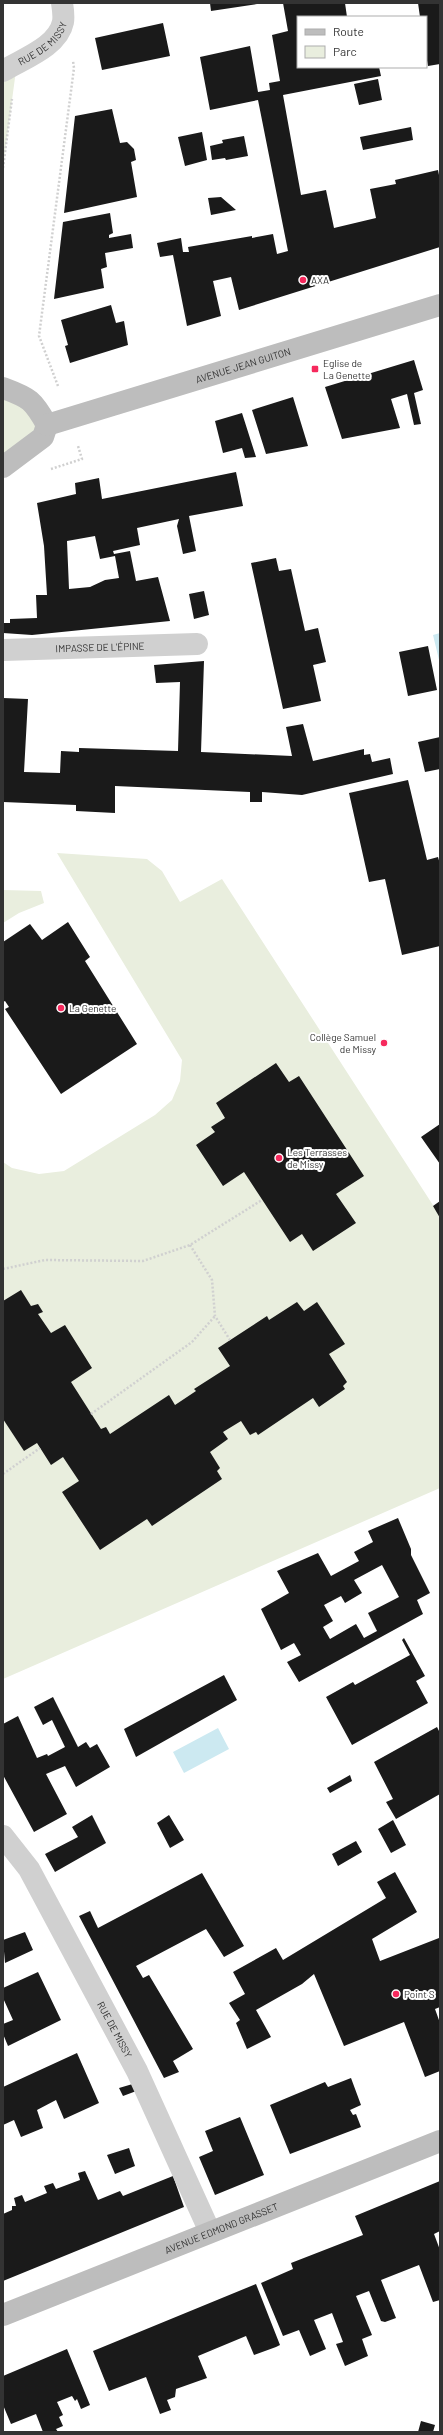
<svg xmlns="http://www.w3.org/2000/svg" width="443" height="2435" font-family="Barlow,sans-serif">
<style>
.green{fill:#e9eede}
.water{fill:#cce9f1}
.building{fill:#1a1a1a;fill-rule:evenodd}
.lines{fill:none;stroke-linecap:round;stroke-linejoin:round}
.path{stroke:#d0d0d0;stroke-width:2.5;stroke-dasharray:2 2;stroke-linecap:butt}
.minor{stroke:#d0d0d0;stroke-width:22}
.secondary{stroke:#bdbdbd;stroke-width:22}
.poi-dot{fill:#f6295d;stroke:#fff;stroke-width:1.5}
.labels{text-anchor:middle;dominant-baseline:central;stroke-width:4;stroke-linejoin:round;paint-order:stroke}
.street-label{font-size:10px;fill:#333;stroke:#fff}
.poi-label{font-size:10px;fill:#333;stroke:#fff;text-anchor:start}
</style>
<rect width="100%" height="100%" fill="#fff"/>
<!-- green -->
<path class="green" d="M17 63 3 167V71Z
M3 388 47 425 3 467Z
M57 853 147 859 162 871 180 902 222 879 440 1216V1488L3 1679V1162L12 1168 39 1174 64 1171 155 1115 172 1100 180 1081 182 1060Z
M3 890 41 891 44 903 19 913 3 923Z"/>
<!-- water -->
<path class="water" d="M440 633V664L433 635Z
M218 1728 229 1749 184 1773 173 1752Z"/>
<!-- building -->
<path class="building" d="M210 3H257V4L211 11Z
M283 3H345L347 17H298V67H379L381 76 283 95 301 195 326 190 334 228 376 218 370 189 396 184 395 180 438 170 440 180V247L239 310 231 277 213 281 221 316 187 326 173 255 160 257 157 243 181 238 183 252H189L188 247 252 236V238L273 234 277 254 288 251 258 100 210 110 200 57 250 46 258 92 270 90 269 83 280 81 272 35 288 31Z
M418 3H440V64L428 66 426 55V17H420Z
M163 23 170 56 102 70 95 38Z
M378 79 382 100 359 105 354 84Z
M112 109 120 143 127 142 134 149 136 160 131 162 137 197 64 213 75 116Z
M411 127 413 140 363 150 360 137Z
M202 132 207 160 185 166 178 137Z
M244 136 248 156 226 160 225 158 212 160 210 146 223 143 222 140Z
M221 197 236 210 211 215 208 198Z
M110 213 113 233 109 235V238L131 234 133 248 105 253 107 267 101 269 104 288 54 299 63 222Z
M111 305 116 323 124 321 128 345 70 363 65 346 68 345 61 320Z
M414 360 423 390 414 393 421 424 414 425 407 394 391 399 400 428 342 439 325 387Z
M293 397 308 446 266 454 252 410Z
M242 413 256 457 245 458 242 448 223 453 215 421Z
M236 472 243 506 189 516 196 551 183 554 177 526 179 519 137 528 140 545 113 551 114 554 130 551 136 581 158 577 170 621 32 635 3 633V623H10V619L37 618 36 595H47L44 546 37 503 76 494 75 483 99 478 102 499ZM95 536 100 559 115 556 119 578 105 580 90 587 69 589 67 541Z
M276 558 279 571 291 569 305 631 318 628 326 662 313 665 321 701 283 709 251 563Z
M204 591 209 615 194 619 189 594Z
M428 646 437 690 408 696 399 652Z
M204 661 201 752 292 756 286 727 303 724 313 761 364 749V755L370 754 372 762 390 758 393 774 302 795 262 792V802H250V792L115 786V813L76 811V805L3 802V698L28 699 24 772 60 773 61 751 79 752V748L178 751 180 682 156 683 154 665Z
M440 737V769L425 772 418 742Z
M408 780 427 860 438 857 440 864V946L402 955 385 879 369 882 349 793Z
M68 922 90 957 85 961 137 1044 61 1094 5 1009 9 1007 5 1001 3 1002V942L30 924 42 940Z
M276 1063 289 1082 299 1076 364 1176 336 1194 356 1223 313 1251 302 1234 290 1242 244 1172 223 1186 196 1145 215 1132 211 1127 225 1118 216 1103Z
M440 1124V1164L421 1137Z
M440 1201V1218L433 1206Z
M21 1290 31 1306 38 1304 43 1312 38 1314 51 1333 65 1325 92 1368 71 1382 101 1429 106 1427 110 1434 169 1395 175 1405 196 1391 194 1389 230 1366 218 1348 267 1316 269 1320 297 1302 304 1311 317 1302 345 1344 329 1354 347 1382 343 1386 345 1389 319 1407 313 1398 258 1435 256 1432 250 1435 241 1421 223 1432 228 1439 210 1452 220 1468 217 1471 222 1479 152 1526 147 1519 100 1550 62 1492 79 1481 63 1457 51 1465 37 1443 24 1451 3 1419V1301Z
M398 1518 411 1549V1555L430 1593 417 1600 423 1614 299 1682 287 1662 301 1655 294 1643 281 1650 261 1609 289 1593 277 1571 318 1553 331 1576 359 1561 354 1552 373 1542 368 1531ZM382 1565 399 1597 368 1613 377 1631 364 1638 356 1624 330 1639 323 1627 333 1621 324 1605 341 1596 345 1603 362 1593 354 1580Z
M404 1638 425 1676 416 1681 428 1703 352 1745 326 1697 353 1682 355 1685 410 1655 402 1640Z
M224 1675 237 1700 136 1757 124 1729Z
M53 1697 78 1747 86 1742 90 1748 97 1744 110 1767 76 1787 65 1766 46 1774 67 1814 34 1832 3 1775V1724L18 1716 37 1758 47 1754 48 1756 65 1747 52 1720 43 1725 34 1707Z
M437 1727 440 1733V1794L396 1819 386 1802 393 1799 374 1762Z
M350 1775 352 1781 330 1793 327 1788Z
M92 1815 106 1843 55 1872 45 1854 78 1837 72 1827Z
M169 1815 184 1840 170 1848 157 1823Z
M393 1820 406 1845 391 1853 378 1829Z
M356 1841 362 1852 338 1866 332 1854Z
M395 1872 417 1912 372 1939 380 1961 439 1938 440 2007 435 2009 440 2023V2071L425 2077 404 2022 344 2046 314 1974 302 1984 256 2010 271 2037 247 2049 236 2023 240 2020 229 2003 245 1994 233 1972 276 1948 283 1960 386 1898 377 1882Z
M202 1873 244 1946 224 1957 206 1929 136 1966 143 1978 149 1975 193 2049 173 2061 179 2072 164 2078 79 1916 90 1911 98 1928Z
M25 1932 33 1950 5 1963 3 1940Z
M38 1972 61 2020 8 2046 3 2034V2024L13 2020 3 1998V1988Z
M77 2053 99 2103 64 2119 56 2100 37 2110 43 2128 21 2137 14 2120 3 2125V2087Z
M351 2078 361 2105 350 2110 353 2115 356 2114 361 2127 290 2154 270 2105 325 2082 328 2087Z
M136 2083 139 2090 123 2096 119 2088Z
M240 2117 264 2175 215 2195 199 2157 213 2151 205 2131Z
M129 2148 135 2166 115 2174 107 2155Z
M85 2171 98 2200 120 2191 123 2196 173 2176 184 2207 3 2281V2214L12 2210V2206H16L14 2198 22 2195 25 2202 47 2193 44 2186 53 2183 56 2189 80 2180 78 2173Z
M440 2181V2231L434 2234 440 2250V2300L433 2302 419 2265 381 2280 396 2318 385 2322 381 2321 369 2291 356 2296 372 2335 362 2339 368 2356 345 2366 336 2344 343 2342 332 2313 314 2320 326 2349 310 2356 299 2330 283 2336 261 2283 293 2269 291 2263 363 2235 355 2216Z
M256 2284 280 2345 276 2347 254 2355 246 2336 198 2356 207 2378 176 2389 175 2397 167 2400 171 2410 160 2414 146 2377 109 2391 93 2351Z
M67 2349 90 2405 81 2409 77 2399 75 2401 72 2396 57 2402 63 2415 59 2417 63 2426 56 2429 58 2432H43L36 2414 11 2424 3 2405V2376Z
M421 2421 435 2425 433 2432H418Z"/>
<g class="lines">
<!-- path -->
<path class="path" d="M3 168 12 99
M58 386 39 336 74 68 73 61
M51 469 82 459 78 446
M190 1245 212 1280 215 1316 230 1340
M3 1269 45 1260 143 1261 190 1245 262 1200
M91 1414 192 1342 215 1316
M3 1474 40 1448"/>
<!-- minor -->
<g class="minor">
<path id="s1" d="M3 71C22 59 58 47 63 22 64 16 63 9 62 3"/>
<path id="s2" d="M3 650 197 644"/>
<path id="s3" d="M3 1836 29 1869 137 2071 210 2232"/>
</g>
<!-- secondary -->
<g class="secondary">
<path d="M3 388C30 398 33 400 47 425L43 437 3 467"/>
<path id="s4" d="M47 425 440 305"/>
<path id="s5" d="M3 2315 440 2141"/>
</g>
</g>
<!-- markers -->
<g class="poi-dot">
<circle cx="303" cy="280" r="4"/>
<rect x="311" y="365" width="8" height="8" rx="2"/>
<circle cx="61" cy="1008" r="4"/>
<circle cx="384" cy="1043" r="4"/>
<circle cx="279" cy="1158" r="4"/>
<circle cx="396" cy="1994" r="4"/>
</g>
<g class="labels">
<!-- street labels -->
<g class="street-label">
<text stroke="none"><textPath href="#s1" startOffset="49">RUE DE MISSY</textPath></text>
<text stroke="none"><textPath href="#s4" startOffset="205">AVENUE JEAN GUITON</textPath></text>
<text stroke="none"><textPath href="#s2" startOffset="97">IMPASSE DE L'ÉPINE</textPath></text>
<text stroke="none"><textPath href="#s3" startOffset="224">RUE DE MISSY</textPath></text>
<text stroke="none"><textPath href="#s5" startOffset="235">AVENUE EDMOND GRASSET</textPath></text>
</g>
<!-- poi labels -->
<g class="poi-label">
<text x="311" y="280">AXA</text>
<text x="323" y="363">Eglise de<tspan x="323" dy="12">La Genette</tspan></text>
<text x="69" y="1008">La Genette</text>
<text x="376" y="1037" text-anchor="end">Collège Samuel<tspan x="376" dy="12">de Missy</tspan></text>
<text x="287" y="1152">Les Terrasses<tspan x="287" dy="12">de Missy</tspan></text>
<text x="404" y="1994">Point S</text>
</g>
</g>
<!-- border -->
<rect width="443" height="2435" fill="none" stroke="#333333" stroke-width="8"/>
<!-- legend -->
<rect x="297" y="16" width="130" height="52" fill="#ffffff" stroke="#adadad"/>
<rect x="305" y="29" width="20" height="6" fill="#bdbdbd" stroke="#adadad"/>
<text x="333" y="36" font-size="12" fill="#333333">Route</text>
<rect x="305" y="46" width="20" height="12" fill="#e9eede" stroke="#adadad"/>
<text x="333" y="56" font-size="12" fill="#333333">Parc</text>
</svg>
